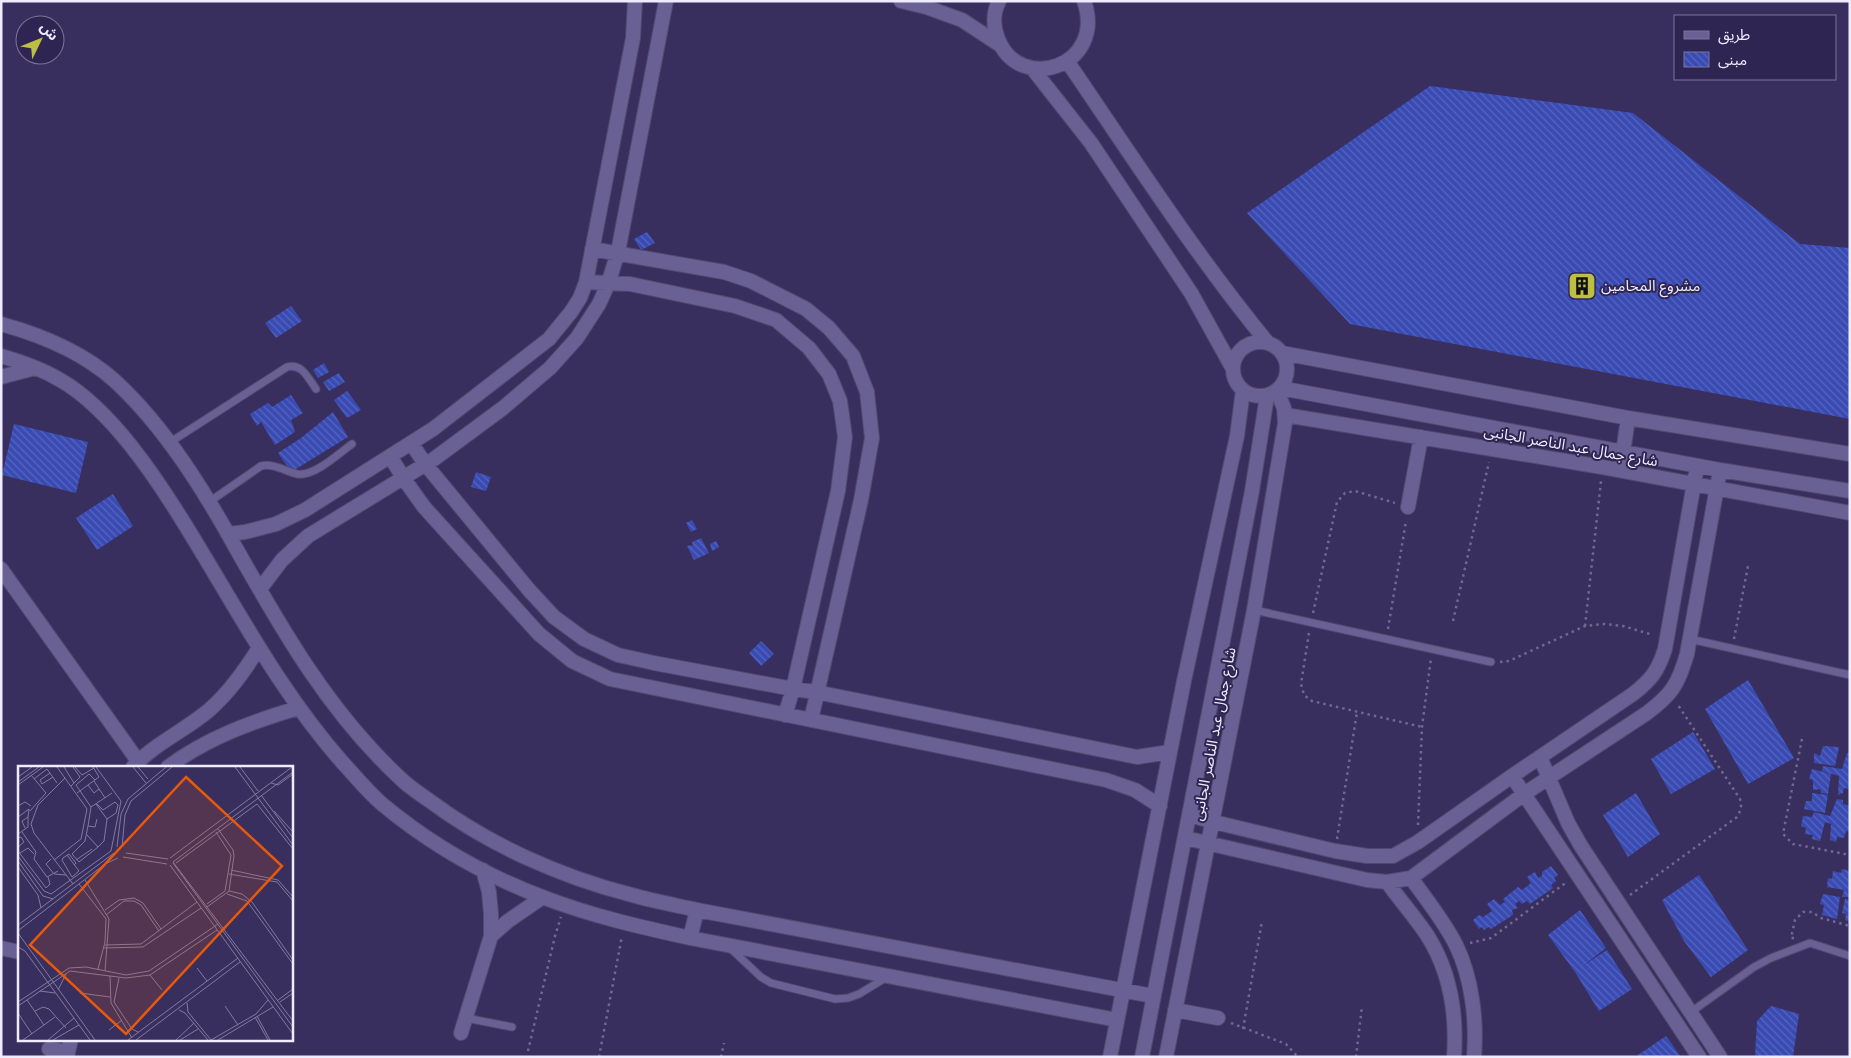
<svg xmlns="http://www.w3.org/2000/svg" width="1851" height="1058" font-family="'DM Sans','Noto Sans Arabic',sans-serif">
<style>
.building{fill:url(#building-back-hatch)}
.lines{fill:none;stroke-linecap:round;stroke-linejoin:round}
.lane-casing{stroke:#52496e;stroke-width:9}
.street-casing{stroke:#52496e;stroke-width:16}
.path{stroke:#70698f;stroke-width:2.5;stroke-dasharray:2.5 4;stroke-linecap:butt}
.lane{stroke:#696193;stroke-width:7}
.street{stroke:#696193;stroke-width:14}
.labels{text-anchor:middle;dominant-baseline:central;stroke-width:4;stroke-linejoin:round;paint-order:stroke}
.poi-label{font-size:15px;fill:#eeecfe;stroke:#2f2552;text-anchor:start}
.street-label{font-size:15px;fill:#eeecfe;stroke:#2f2552}
.inset-road{fill:none;stroke:#817b9e;stroke-width:1}
.view{fill:#e8590c;fill-opacity:0.15;stroke:#e8590c;stroke-width:2.5}
.inset-edge{fill:none;stroke:#eeecfe;stroke-width:2.5}
</style>
<defs>
<pattern id="building-back-hatch" width="6" height="6" patternUnits="userSpaceOnUse" patternTransform="scale(1.25)"><rect width="6" height="6" fill="#394bb3"/><path d="M-1 5l2 2M0 0l6 6M5-1l2 2" fill="none" stroke="#5665be"/></pattern>
</defs>
<rect width="100%" height="100%" fill="#392f5e"/>
<!-- building -->
<path class="building" d="M1430 86 1633 113 1800 244 1850 248V419L1350 324 1247 213Z
M647 232 655 243 641 250 634 239Z
M291 306 302 321 276 338 265 323Z
M324 363 329 372 318 378 313 370Z
M339 373 345 382 329 391 323 382Z
M347 391 361 410 347 418 334 400Z
M291 395 303 413 291 420 295 432 275 445 261 422 257 426 250 414 268 403 272 407Z
M333 412 348 437 291 472 278 453 301 438Z
M14 424 88 442 76 493 2 475Z
M476 472 491 477 486 491 471 487Z
M113 494 133 526 97 550 76 518Z
M692 520 697 529 691 532 686 523Z
M701 538 709 553 694 560 687 546 693 545 692 542Z
M716 541 719 547 712 551 710 544Z
M761 641 774 654 761 666 749 653Z
M1748 680 1794 758 1748 784 1705 709Z
M1693 732 1715 769 1671 794 1651 759Z
M1823 746 1839 747 1835 766 1814 763V753L1820 756Z
M1847 753H1850V789L1844 788 1843 793 1838 795 1839 776 1822 771 1823 766 1842 769Z
M1812 769 1831 774 1828 794 1821 793 1820 789 1813 790V780L1809 779Z
M1636 793 1660 834 1628 857 1603 815Z
M1812 793 1828 795 1825 813 1804 809 1806 801H1812Z
M1837 799 1843 800V804L1850 806V832L1846 831 1844 838 1837 837 1836 842 1830 840 1831 824 1825 822 1820 841 1812 839 1813 835 1805 834 1806 828 1801 826 1803 816 1812 817 1814 812 1830 816Z
M1551 866 1558 875 1554 878 1556 881 1551 885 1553 888 1530 904 1527 901 1522 904 1519 901 1515 904 1518 908 1512 910 1513 915 1491 929 1489 927 1484 930 1482 927 1479 929 1473 920 1479 915 1483 917 1492 911 1487 904 1494 899 1500 905 1505 902 1503 899 1518 887 1522 890 1531 883 1527 877 1535 872 1538 878 1542 876V872Z
M1842 869 1850 871 1849 897H1842L1844 890 1827 887 1828 878 1832 879 1833 871 1841 873Z
M1699 875 1748 950 1711 977 1684 941 1662 900Z
M1823 894 1840 897 1837 919 1822 915 1824 905 1820 904Z
M1845 899 1850 900V922L1845 920 1846 914 1842 913Z
M1580 910 1606 948 1584 965 1607 950 1632 989 1599 1011 1575 972 1548 935Z
M1771 1006 1799 1014 1793 1057H1755L1757 1021Z
M1666 1036 1681 1057H1635Z"/>
<g class="lines">
<defs>
<path id="lane" d="M169 443 287 367C302 363 308 378 316 389
M209 502 261 466C273 463 285 471 297 474 314 477 338 454 352 444
M1254 610 1491 662
M1690 639 1850 675
M731 949 761 977 771 983 835 999 848 998 859 994 887 977
M1691 1012 1754 967 1771 958 1810 943 1850 956
M466 1018 512 1027"/>
<path id="street" d="M901 1 926 7 962 20 1000 45
M999 1C993 13 993 27 998 39 1020 95 1107 66 1084 1
M1067 61C1132 156 1194 253 1267 342
M1032 68 1091 143 1191 293 1232 367
M592 249 724 272 751 281 806 309 829 328 853 356 867 392 872 438 861 500 811 720
M586 282 630 284 735 306 776 320 809 348 829 374 840 401 845 437 838 491 793 689 785 715
M1 324C41 335 84 353 115 381 165 427 205 492 237 550 284 633 330 713 400 778 409 787 420 794 430 801 489 845 561 877 632 895 653 901 675 905 697 910L1153 996
M1233 369a27 27 0 1 1 54 0a27 27 0 1 1-54 0Z
M1282 353 1628 418 1850 454
M1 356C22 362 44 370 62 381 111 410 155 476 184 523 235 605 279 691 343 763 356 777 368 792 382 804 430 844 486 876 545 898 592 916 641 927 690 938L1117 1020
M1 377 35 368
M1280 388 1720 470 1850 491
M1285 415 1602 467 1850 513
M411 443 426 465 529 590 554 617 584 639 618 655 654 663 793 689 816 692 1137 757 1170 752
M390 456 404 479 424 507 539 634 572 661 610 679 1106 780 1135 790 1160 806
M1622 460 1628 418
M1408 507 1421 437
M229 534 245 532 276 524 305 510 433 429 549 339 571 312 580 298 586 282 633 38 635 1
M1 569 138 761
M260 589 282 560 308 536 434 459 503 408 550 368 577 338 599 304 608 284 618 252 666 1
M1540 757 1568 823 1581 846 1720 1057
M133 767C154 744 184 731 208 711 229 693 244 671 259 648
M168 767C207 738 251 722 298 708
M1512 776 1699 1057
M1190 815 1214 822 1335 851 1367 856H1393L1418 842 1512 776 1633 694C1651 680 1658 671 1665 649L1697 466
M1185 838 1367 880 1387 882 1411 878 1524 794 1647 713C1672 694 1678 685 1687 654L1720 470
M1411 878C1426 899 1444 921 1456 945 1472 978 1477 1020 1474 1057
M1387 882C1400 900 1415 917 1427 935 1450 971 1457 1014 1454 1057
M491 936 508 921 543 897
M690 938 697 910
M1 948 19 952
M1175 1010 1218 1018
M461 1033 491 936V914L489 892 483 870
M49 1049 68 1052
M67 1057 71 1039
M1110 1057 1184 681 1237 436 1243 390
M1142 1057 1252 491 1267 396
M1166 1057 1254 610 1285 423 1284 408 1277 391"/>
</defs>
<!-- lane casing -->
<use href="#lane" class="lane-casing"/>
<!-- street casing -->
<use href="#street" class="street-casing"/>
<!-- path -->
<path class="path" d="M1313 613 1337 502 1345 493 1355 491 1395 503
M1453 621 1489 462
M1585 626 1601 481
M1388 629 1406 521
M1309 633 1301 684 1304 695 1312 701 1422 727
M1734 639 1748 566
M1500 662 1509 661 1585 626 1604 624 1623 626 1653 635
M1802 739 1783 834 1793 844 1850 855
M1418 825 1422 727 1431 658
M1337 839 1357 712
M1630 895 1737 817C1741 810 1742 806 1740 799L1678 705
M1794 938H1791L1795 920 1803 912H1812L1821 918 1850 926
M1470 943 1491 938 1564 884V882
M1231 1023 1286 1044 1298 1057
M1243 1029 1262 921
M528 1051 555 936 561 917
M599 1057 622 936
M721 1057 724 1043
M1356 1057 1362 1006"/>
<!-- lane -->
<use href="#lane" class="lane"/>
<!-- street -->
<use href="#street" class="street"/>
</g>
<!-- icons -->
<defs>
<symbol id="building-square" viewBox="-11 -11 22 22"><rect x="-9" y="-9" width="18" height="18" rx="4" fill="#bcbf44" stroke="#2f2552"/><path d="M-4-6H4V6H1V3H-1V6H-4ZM-2.5-4.3h1.7v1.8h-1.7ZM.8-4.3h1.7v1.8H.8ZM-2.5-1h1.7V.8h-1.7ZM.8-1h1.7V.8H.8Z" fill="#111"/></symbol>
</defs>
<g fill-rule="evenodd">
<use href="#building-square" x="1566" y="270" width="32" height="32"/>
</g>
<g class="labels">
<!-- poi labels -->
<g class="poi-label">
<text x="1601" y="286">مشروع المحامين</text>
</g>
<!-- street labels -->
<g class="street-label">
<text transform="translate(1571 446) rotate(10)">شارع جمال عبد الناصر الجانبى</text>
<text transform="translate(1214 734) rotate(-79)">شارع جمال عبد الناصر الجانبى</text>
</g>
</g>
<!-- overview -->
<g transform="translate(18 766)">
<rect width="275" height="275" fill="#392f5e"/>
<path class="inset-road" d="M46 1 56 17M57 1 64 9 76 2M115 1 128 17M120 1 130 13M217 1 275 79M222 1 240 25M29 3 39 17M32 7 22 14 24 18 35 11M0 11 14 1M47 12 20 39 13 58 16 67 55 118M16 13 29 3M77 14 71 8 58 19 73 41 70 60 77 61 79 53M76 15 87 32M0 16 21 1M253 17 260 19 275 8M0 19 25 1M70 19 76 27 81 23M53 20 62 11 55 1M59 27 81 11 75 1M243 29 275 72M78 38 89 53 98 47 100 39 97 36 85 44 79 38M0 40 7 36 13 40M73 41 94 27M12 45 28 27 13 9M256 45 275 66M0 51 11 43 10 51M70 60 67 75 54 88 61 96 80 81M4 66 18 86 16 93 29 111 40 105M0 68 10 61V51L4 55 7 62M69 69 80 81 86 75 89 53M0 72 3 71 6 76 0 81M99 81 103 48 110 33 148 1M104 81 107 49 113 35 154 1M0 85 28 122 32 118 30 111M2 87 10 82 16 88M108 87 150 93M49 89 61 105 54 111 44 94 45 92 51 88 58 97 56 99M0 90 26 125 33 128 93 85 103 35 78 1M105 91 149 98M152 92 274 1M33 93 28 98 36 108 48 109M36 94 63 73 69 43 39 1M58 94 74 83M0 95 25 130 35 133M155 96 275 255M155 96 275 6M155 97 275 261M158 97 239 38 275 83M152 99 275 268M0 101 20 129 23 142M213 104 260 114 275 131M211 108 259 116 275 135M67 114 91 153 87 205M61 118 88 153 87 176 80 203M211 125 224 128 234 136 275 194M209 128 229 135 275 198M189 138 207 125 213 89 198 66M189 141 211 125 216 90 215 84 200 63M87 144 101 134 116 132 125 137 143 163M88 149 106 135H116L123 139 141 165M0 159 96 87M1 164 87 98 100 92M0 167 77 274M87 179 123 178 179 136M0 181 7 185 72 274M86 182 125 181 183 142M179 202 189 215M132 209 144 224M92 210 93 237 114 272M101 212 96 236 114 263 120 266M40 224 48 208M22 225 37 227M62 227 92 231M9 234 26 259M260 234 275 223M0 236 51 202 68 201 108 209 131 205 200 158M262 236 275 227M169 237 170 246 193 274M0 240 52 205 108 212 132 209 199 164M207 240 220 259M161 244 167 247 190 274M17 245 25 241 31 243 48 262M0 247 14 268M239 250 252 274M237 251 250 274M91 264 104 254M5 274 37 251M30 274 56 252M35 274 61 259M110 274 220 192M118 274 222 196M158 274 176 257M162 274 180 263M193 274 238 248 250 234M200 274 255 241"/>
<path class="view" d="M168 11 264 100 108 268 12 179Z"/>
<rect width="275" height="275" class="inset-edge"/>
</g>
<!-- border -->
<rect width="1851" height="1058" fill="none" stroke="#eeecfe" stroke-width="5"/>
<!-- legend -->
<rect x="1674" y="15" width="162" height="65" fill="#2f2552" stroke="#7b7597"/>
<rect x="1684" y="31" width="25" height="8" fill="#696193" stroke="#7b7597"/>
<text x="1718" y="40" font-size="15" fill="#eeecfe">طريق</text>
<rect x="1684" y="52" width="25" height="15" fill="url(#building-back-hatch)" stroke="#7b7597"/>
<text x="1718" y="65" font-size="15" fill="#eeecfe">مبنى</text>
<!-- north arrow -->
<g transform="translate(40 40) rotate(47)"><circle r="24" fill="#2f2552" stroke="#7b7597"/>
<path d="M0-4L9 19L0 12L-9 19Z" fill="#bcbf44"/>
<text y="-8" font-size="14" font-weight="bold" text-anchor="middle" fill="#eeecfe">ش</text>
</g>
</svg>
